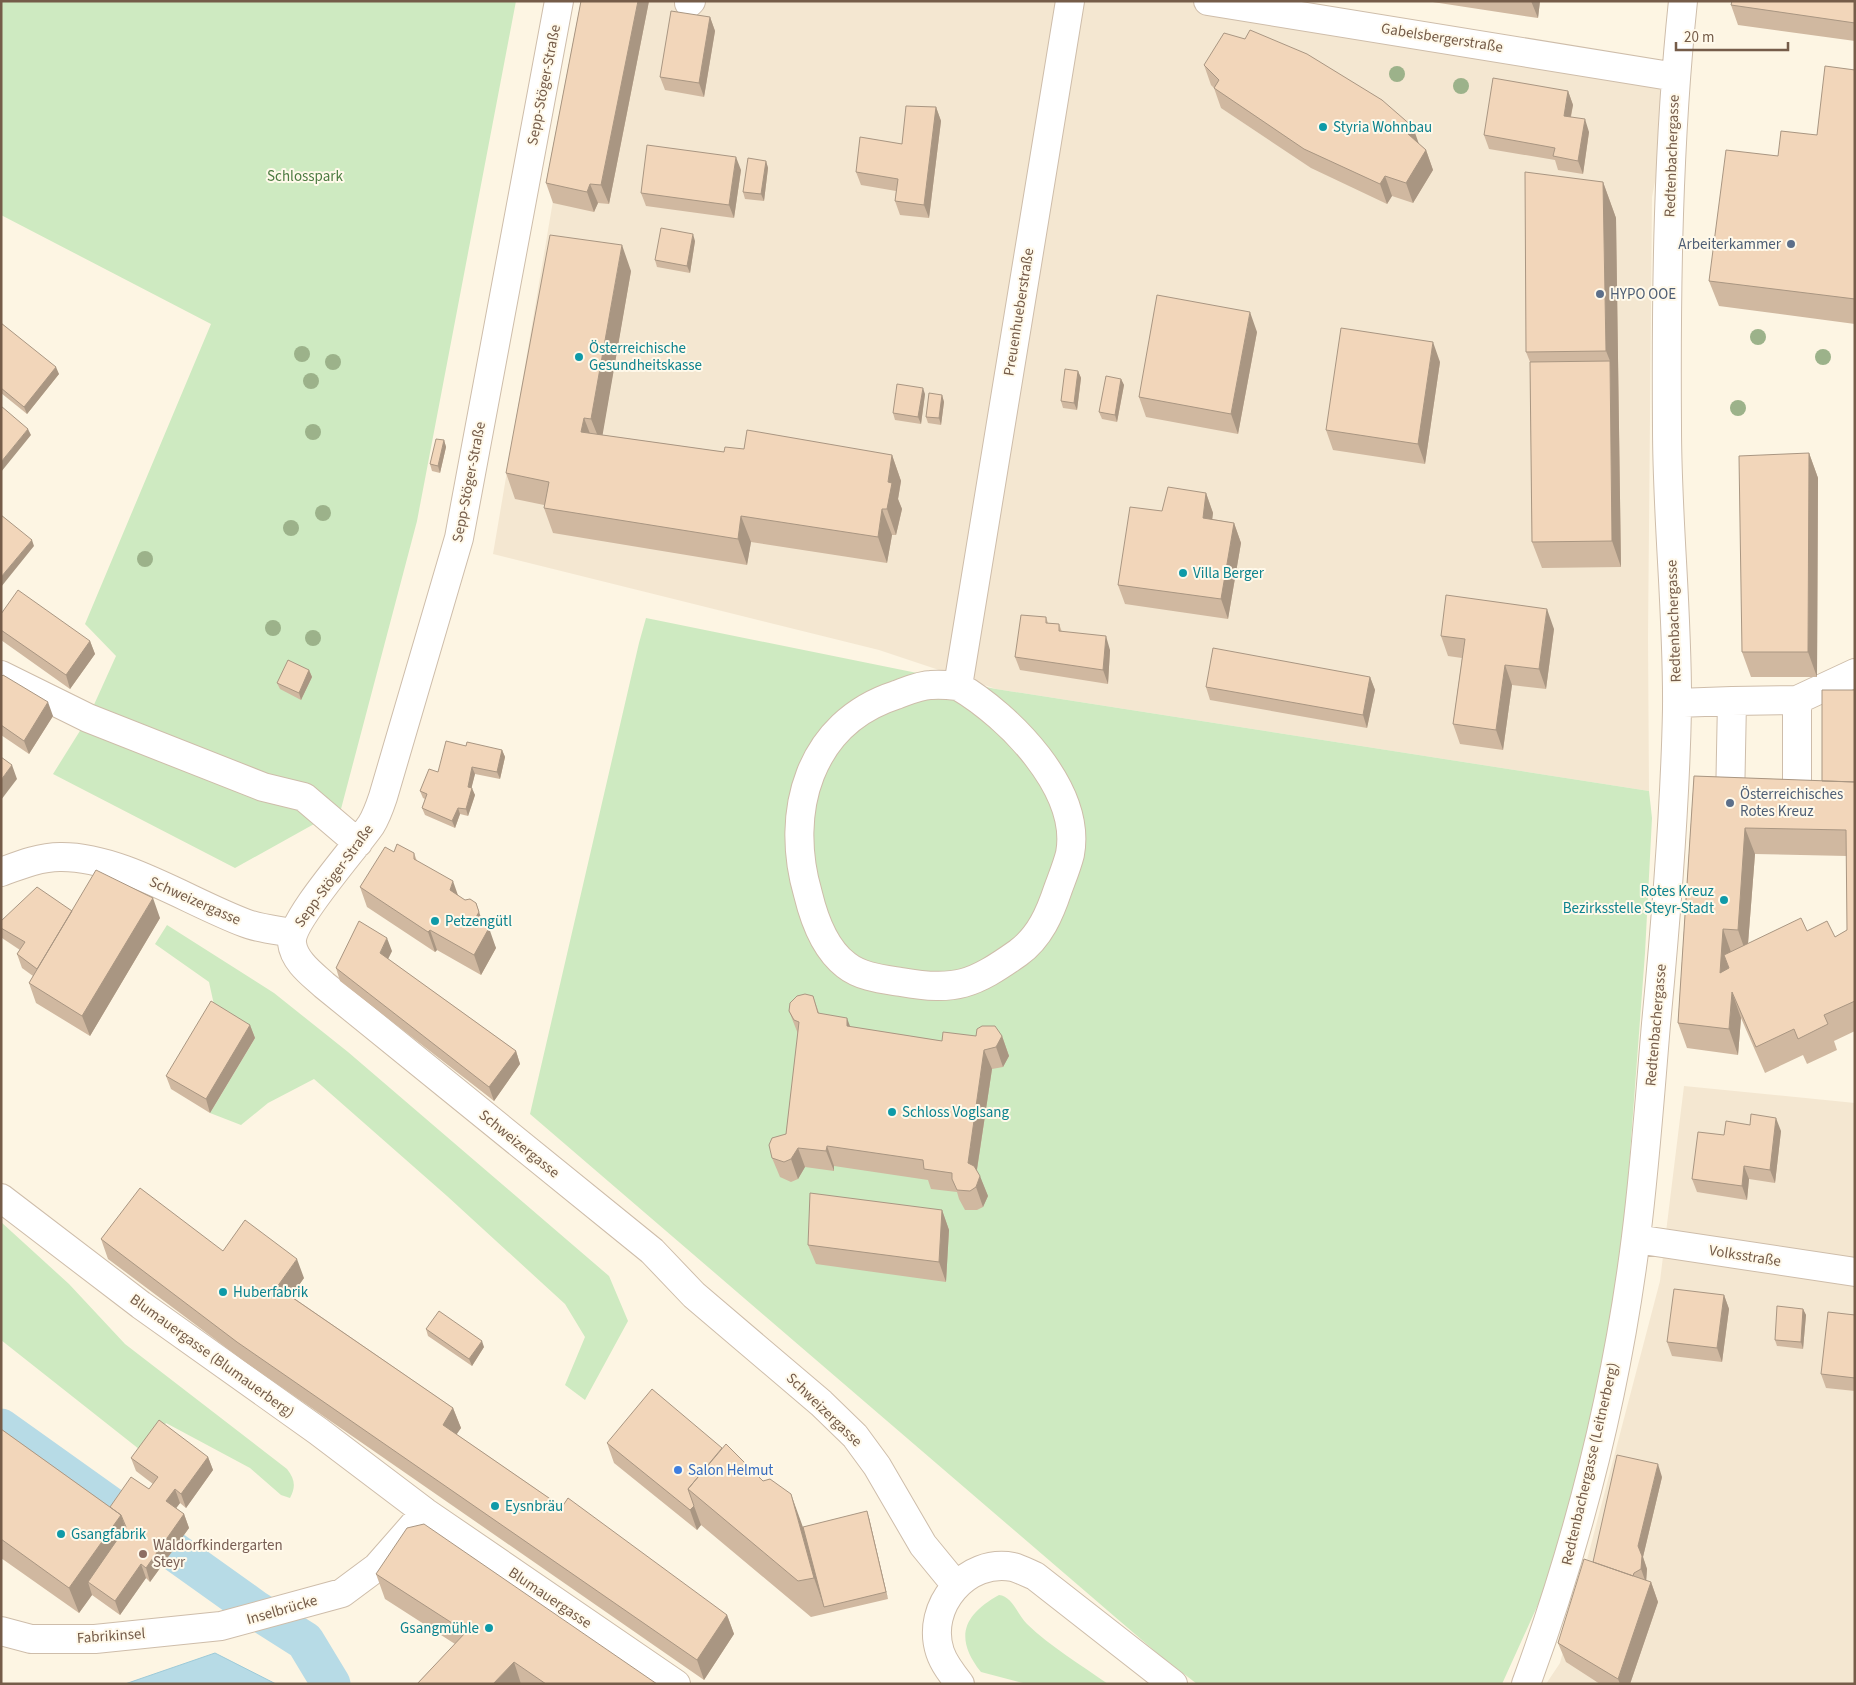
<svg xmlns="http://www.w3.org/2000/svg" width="1856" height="1685" font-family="'Source Sans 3',sans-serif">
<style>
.residential{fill:#f4e7d1}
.green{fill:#ceeac1}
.water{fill:#b7dbe6;stroke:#9dcad8}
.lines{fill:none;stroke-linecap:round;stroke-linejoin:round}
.canal{stroke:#b7dbe6;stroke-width:39}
.minor-casing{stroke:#cebdaa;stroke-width:30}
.minor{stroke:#fff;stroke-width:28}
.tree{fill:#9cb28a}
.wall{fill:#d0b8a0;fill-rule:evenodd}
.shaded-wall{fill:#a99682}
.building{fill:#f2d6ba;stroke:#a99682;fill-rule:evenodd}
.culture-dot{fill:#0f9aa8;stroke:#fff9ea;stroke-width:2}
.service-dot{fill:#5c6f8a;stroke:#fff9ea;stroke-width:2}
.shop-dot{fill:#3f7fe0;stroke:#fff9ea;stroke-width:2}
.education-dot{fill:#8d6e63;stroke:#fff9ea;stroke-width:2}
.labels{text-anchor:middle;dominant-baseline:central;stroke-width:4;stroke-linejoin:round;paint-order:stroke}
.street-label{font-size:15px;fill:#755c49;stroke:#fff9ea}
.culture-label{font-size:15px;fill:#0d838f;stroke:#fff9ea;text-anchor:start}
.park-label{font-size:15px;fill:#4c7b41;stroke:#fff9ea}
.service-label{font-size:15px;fill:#4e5e75;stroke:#fff9ea;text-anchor:start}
.shop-label{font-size:15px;fill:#366cbe;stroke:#fff9ea;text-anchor:start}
.education-label{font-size:15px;fill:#785e54;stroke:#fff9ea;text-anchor:start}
</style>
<rect width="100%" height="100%" fill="#fdf5e3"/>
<!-- residential -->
<path class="residential" d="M587 1H1241L1676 77 1652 197 1648 638 1649 791 996 689 879 650 493 554Z
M1684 1086 1855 1103V1684H1546L1560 1663 1660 1281Z"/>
<!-- green -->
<path class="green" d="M1 1H516L417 521 341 809 235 868 53 774 88 718 116 656 85 624 211 324 1 215Z
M646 618 996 689 1649 791 1652 818 1645 953 1621 1274 1573 1497 1550 1578 1502 1684H1197L1157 1653 530 1114 639 643Z
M167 925 274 993 348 1052 609 1276 628 1321 585 1400 565 1385 585 1337 565 1304 447 1196 314 1079 268 1103 241 1125 210 1113 255 1038 216 1014 209 982 155 944Z
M1 1222 69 1284 125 1344 287 1469C295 1479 296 1487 290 1498L281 1495 250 1468 166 1423 144 1453 1 1340Z
M999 1595C1012 1596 1018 1615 1027 1624 1051 1647 1081 1665 1108 1684H1027L981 1672C954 1638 963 1615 999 1595Z"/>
<!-- water -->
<path class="water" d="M215 1653 276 1684H125Z"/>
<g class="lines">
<!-- canal -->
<path class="canal" d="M1 1428 256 1610 305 1641 331 1684"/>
<defs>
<path id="minor" d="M559 1 459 538 383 797C380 806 376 817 371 825 356 847 290 921 292 943 294 961 312 974 324 985L652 1251 694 1295 821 1403 855 1436 877 1466 923 1545 955 1584
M1208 1 1676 77
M689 3 691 1
M1 675 88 718 263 787 304 797 358 843
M958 686C1009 716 1082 789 1070 854 1067 866 1062 878 1058 889 1050 913 1040 937 1018 953 974 984 956 992 901 982 882 979 861 977 846 965 825 949 814 919 808 894 784 812 809 723 896 695 907 691 920 685 931 685 940 684 949 685 958 686L1070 1
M1732 701 1797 700 1855 673
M1677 703 1732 701 1730 803
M1797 797V700
M1 872C20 865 40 857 60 857 120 856 189 902 245 923 260 929 277 930 293 933
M1 1198 141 1305 318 1431 425 1512 676 1684
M1636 1239 1855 1272
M1 1631 31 1639H95L221 1626 342 1593 377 1567 419 1519
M960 1684C952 1674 944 1664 940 1652 925 1606 967 1558 1013 1567 1020 1569 1028 1573 1035 1576L1173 1684
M1526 1684C1579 1540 1617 1389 1636 1237 1645 1166 1650 1095 1656 1024 1666 920 1675 814 1677 709 1678 615 1667 521 1667 428 1666 286 1668 142 1683 1"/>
</defs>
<!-- minor casing -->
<use href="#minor" class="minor-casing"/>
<!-- minor -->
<use href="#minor" class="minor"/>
</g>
<!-- trees -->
<g class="tree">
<circle cx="1397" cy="74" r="8"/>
<circle cx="1461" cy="86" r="8"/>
<circle cx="1758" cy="337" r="8"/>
<circle cx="302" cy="354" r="8"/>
<circle cx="1823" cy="357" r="8"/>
<circle cx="333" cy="362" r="8"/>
<circle cx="311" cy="381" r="8"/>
<circle cx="1738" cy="408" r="8"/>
<circle cx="313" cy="432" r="8"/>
<circle cx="323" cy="513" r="8"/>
<circle cx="291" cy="528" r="8"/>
<circle cx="145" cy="559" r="8"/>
<circle cx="273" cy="628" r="8"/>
<circle cx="313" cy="638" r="8"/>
</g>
<!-- wall -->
<path class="wall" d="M581 1H649L609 204 598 203 594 212 553 203 546 183Z
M1426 1H1540L1538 18Z
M1855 1V41L1738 25 1731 5Z
M710 17 715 31 704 97 665 90 660 77Z
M1204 65 1419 144 1426 150 1433 170 1413 203 1392 196 1387 204 1311 168 1221 108 1214 88 1211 85Z
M1855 70V324L1719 306 1709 281 1778 156 1817 135Z
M1568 91 1573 105 1571 117 1589 132 1583 174 1558 170 1555 160 1489 149 1484 135Z
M936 107 941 121 929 218 900 215 895 201 896 191 861 185 856 172 902 144Z
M766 161 768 168 764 201 745 199 743 192Z
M741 170 734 218 646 206 641 193Z
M1603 182 1616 218 1621 567 1542 568 1532 542 1530 362 1526 352Z
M695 241 690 273 657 267 655 260Z
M631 271 602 435 724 452 744 449 892 455 901 481 898 499 902 509 896 535H892L887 563 751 542 747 565 553 533 544 508V505L515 499 506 473Z
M1 323 59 374 27 414 1 393Z
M1257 332 1238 434 1146 417 1139 397Z
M1440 362 1425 464 1333 450 1326 430Z
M1078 371 1081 378 1077 410 1063 408 1061 401Z
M1121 379 1124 385 1117 422 1102 419 1099 412Z
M925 394 921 424 895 420 893 413Z
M942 395 944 402 941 425 928 423 926 417Z
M444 440 446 447 440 473 432 471 430 464Z
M1809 453 1818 478 1817 677H1751L1742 652Z
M1206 493 1213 513 1212 519 1234 523 1241 543 1228 619 1125 604 1118 585 1162 511Z
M1 614 90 641 95 654 70 689 1 640Z
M1046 617 1048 623 1059 624 1062 632 1110 650 1108 684 1020 670 1015 657Z
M1554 629 1546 689 1512 685 1503 750 1460 744 1453 724 1462 658 1448 656 1441 636Z
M309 670 312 677 301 700 280 689 277 683Z
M1 677 53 716 29 754 1 735Z
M1370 677 1375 690 1367 728 1210 700 1206 687Z
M1855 690V1031L1834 1041 1837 1050 1807 1064 1803 1055 1765 1073 1741 1018 1738 1055 1687 1048 1678 1023 1694 776 1822 781ZM1755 854 1847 856V930L1835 937 1807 931 1748 944Z
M466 746 502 750 505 757 500 779 475 774 471 788 475 795 468 816 460 814 455 828 425 815 422 808 425 799 423 798 420 791Z
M394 852 414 853 417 861 458 895 484 925 496 948 481 975 437 950 435 952 367 907 360 887Z
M72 911 160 918 90 1036 36 1003 29 983 33 976 22 968 17 954 20 950 2 938 1 937V921Z
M392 951 388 959 516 1051 520 1064 494 1101 340 981 336 968Z
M813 996 819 1013 851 1027 942 1041 976 1036H1002L1009 1056 1003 1067 992 1069 977 1170 988 1196 983 1207 977 1210H965L959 1199 957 1192 931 1189 928 1180 834 1166V1171L805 1167 798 1179 791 1182 780 1177 772 1158 786 1134 798 1034 789 1011Z
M250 1025 255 1038 210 1113 171 1089 166 1076Z
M1781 1131 1775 1183 1749 1179 1747 1200 1697 1192 1692 1179 1724 1135Z
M942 1210 949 1230 946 1282 816 1264 808 1245Z
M101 1239 223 1251 304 1278 291 1296 453 1408 461 1428 456 1434 562 1507 727 1615 734 1634 704 1680 244 1361 108 1259Z
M1724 1295 1729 1309 1722 1362 1672 1356 1667 1342Z
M1803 1309 1806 1315 1803 1349 1777 1346 1775 1340Z
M1855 1315V1391L1826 1388 1821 1374Z
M426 1329 484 1347 472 1366 428 1336Z
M1 1429 110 1507 149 1489 153 1484 136 1471 131 1458 208 1457 213 1470 186 1508 180 1503 176 1508 184 1514 189 1528 150 1582 146 1578 120 1615 92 1595 79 1613 1 1558Z
M607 1443 803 1527 869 1518 888 1599 811 1617 701 1525 697 1530 614 1463Z
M1662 1477 1643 1557 1647 1569 1646 1581 1651 1582 1658 1602 1630 1684H1600L1566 1662 1558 1643 1593 1562Z
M376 1574 657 1684H417L455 1644 385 1599Z"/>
<!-- shaded-wall -->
<path class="shaded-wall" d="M638 1H649L609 204 601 185Z
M1531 1H1540L1538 18Z
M710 17 715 31 704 97 699 83Z
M1568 91 1573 105 1568 129 1564 116Z
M936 107 941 121 929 218 924 205Z
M1585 119 1589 132 1583 174 1578 161Z
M1413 127 1420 147 1408 134Z
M1426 150 1433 170 1413 203 1406 183Z
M736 157 741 170 734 218 729 205Z
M766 161 768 168 764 201 761 194Z
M1385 176 1392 196 1387 204 1380 184Z
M1603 182 1616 218 1621 567 1612 541 1610 361 1606 351Z
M590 184 598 203 594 212 587 192Z
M693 234 695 241 690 273 687 266Z
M622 245 631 271 601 444 591 419Z
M1250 312 1257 332 1238 434 1231 414Z
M1433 342 1440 362 1425 464 1418 444Z
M56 367 59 374 27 414 24 407Z
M1078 371 1081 378 1077 410 1074 403Z
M1121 379 1124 385 1117 422 1115 415Z
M923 388 925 394 921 424 918 417Z
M942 395 944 402 941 425 939 418Z
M584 418 594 444 581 432Z
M28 429 31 435 1 472V462Z
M444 440 446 447 440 473 438 466Z
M1809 453 1818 478 1817 677 1808 652Z
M892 455 901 481 898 499 902 509 896 535 887 509 888 482Z
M1206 493 1213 513 1210 538 1203 518Z
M882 509 892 535 887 563 878 537Z
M741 516 751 542 747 565 738 539Z
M1234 523 1241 543 1228 619 1221 599Z
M32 540 34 546 1 587V577Z
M1547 609 1554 629 1546 689 1539 669Z
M1106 636 1110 650 1108 684 1103 670Z
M90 641 95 654 70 689 66 675Z
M1505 665 1512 685 1503 750 1496 730Z
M309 670 312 677 301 700 299 693Z
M1370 677 1375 690 1367 728 1363 715Z
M48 702 53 716 29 754 24 741Z
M502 750 505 757 500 779 497 772Z
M12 765 17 779 1 800V780Z
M472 767 475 774 470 794 468 787Z
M472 788 475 795 468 816 466 809Z
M458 808 460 814 455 828 452 821Z
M1745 828 1755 854 1747 956 1738 930Z
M453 881 460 901 450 890Z
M153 898 160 918 90 1036 82 1016Z
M476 903 486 932 475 919Z
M489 928 496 948 481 975 474 955Z
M1723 929 1732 955H1724L1731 974 1720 973Z
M430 930 437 950 435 952 428 932Z
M387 938 392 951 384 967 380 953Z
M1732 992 1741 1018 1738 1055 1729 1029Z
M847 1018 854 1037 847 1026Z
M250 1025 255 1038 210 1113 206 1099Z
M1002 1036 1009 1056 1003 1067 996 1047Z
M984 1050 992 1069 975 1182 968 1163Z
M516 1051 520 1064 494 1101 489 1087Z
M1776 1118 1781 1131 1775 1183 1770 1170Z
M827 1146 834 1166V1171L826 1151Z
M798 1148 805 1167 798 1179 791 1159Z
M1744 1166 1749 1179 1747 1200 1742 1186Z
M980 1176 988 1196 983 1207 976 1187Z
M942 1210 949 1230 946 1282 939 1262Z
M297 1259 304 1278 284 1306 277 1287Z
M1724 1295 1729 1309 1722 1362 1717 1348Z
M1803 1309 1806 1315 1803 1349 1801 1342Z
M482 1341 484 1347 472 1366 469 1359Z
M453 1408 461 1428 450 1444 443 1425Z
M208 1457 213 1470 186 1508 181 1494Z
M1658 1464 1662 1477 1643 1557 1647 1569 1646 1583 1641 1569 1638 1546Z
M175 1489 180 1503 171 1515 166 1501Z
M791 1494 804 1530 824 1607 814 1578Z
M694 1506 701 1525 697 1530 690 1510Z
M867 1511 869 1518 888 1599 886 1592Z
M184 1514 189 1528 150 1582 146 1568Z
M121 1515 130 1541 88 1582 92 1595 79 1613 69 1588Z
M141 1564 146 1578 120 1615 115 1601Z
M1651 1582 1658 1602 1630 1684H1620L1618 1679Z
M727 1615 734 1634 704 1680 697 1660Z
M514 1662 521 1684H493Z"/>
<!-- building -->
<path class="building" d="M581 1H638L601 185 590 184 587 192 546 183Z
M1732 1H1855V23L1731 5Z
M671 11 710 17 699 83 660 77Z
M1250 30 1307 54 1382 100 1413 127 1408 134 1426 150 1406 183 1385 176 1380 184 1304 149 1214 88 1219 80 1204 65 1224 33 1245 39Z
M1825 66 1855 70V299L1709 281 1726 150 1778 156 1781 131 1817 135Z
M1493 78 1568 91 1564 116 1585 119 1578 161 1553 156 1555 148 1484 135Z
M906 106 936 107 924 205 895 201 898 179 856 172 860 137 902 144Z
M647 145 736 157 729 205 641 193Z
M748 158 766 161 761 194 743 192Z
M1525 172 1603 182 1606 351 1526 352Z
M661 228 693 234 687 266 655 260Z
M550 235 622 245 591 419 584 418 581 432 724 452 725 447 744 449 747 430 892 455 888 482 892 483 887 509H882L878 537 741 516 738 539 544 508 549 482 506 473Z
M1157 295 1250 312 1231 414 1139 397Z
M1 323 56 367 24 407 1 388Z
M1341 328 1433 342 1418 444 1326 430Z
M1610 361 1612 541 1532 542 1530 362Z
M1065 369 1078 371 1074 403 1061 401Z
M1106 376 1121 379 1115 415 1099 412Z
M897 384 923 388 918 417 893 413Z
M929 393 942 395 939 418 926 417Z
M1 406 28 429 1 462Z
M436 439 444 440 438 466 430 464Z
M1809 453 1808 652H1742L1739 456Z
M1168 487 1206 493 1203 518 1234 523 1221 599 1118 585 1130 507 1162 511Z
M1 515 32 540 1 577Z
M18 590 90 641 66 675 1 630V614Z
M1446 595 1547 609 1539 669 1505 665 1496 730 1453 724 1465 639 1441 636Z
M1021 615 1046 617V623L1059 624V631L1106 636 1103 670 1015 657Z
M1213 648 1370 677 1363 715 1206 687Z
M288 660 309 670 299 693 277 683Z
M3 675 48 702 24 741 1 725V677Z
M1822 690H1855V782L1822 781Z
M446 741 466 746 467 742 502 750 497 772 472 767 468 787 472 788 466 809 458 808 452 821 422 808 427 794 420 791 429 769 438 772Z
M1 757 12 765 1 780Z
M1694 776 1855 782V1001L1824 1015 1828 1024 1798 1039 1794 1029 1756 1047 1732 992 1729 1029 1678 1023ZM1745 828 1846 830 1847 930 1835 937 1827 921 1807 931 1801 918 1724 955 1729 968 1720 973 1723 929 1738 930Z
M397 844 414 853V859L453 881 450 890 465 900 470 899 476 903 479 912 475 919 489 928 474 955 430 930 428 932 360 887 385 847 394 852Z
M96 870 153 898 82 1016 29 983Z
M37 887 72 911 37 969 17 954 25 942 1 928V921Z
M359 921 387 938 380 953 516 1051 489 1087 336 968Z
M805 994 813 996 818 1013 847 1018V1026L942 1041 943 1032 976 1036 977 1029 982 1026H995L1002 1036 996 1047 984 1050 968 1163 974 1166 980 1176 976 1187 970 1191 957 1190 952 1179V1173L924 1169 923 1160 827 1146 826 1151 798 1148 791 1159 784 1162 772 1158 769 1145 772 1138 786 1134 799 1022 794 1020 789 1011 790 1003 797 996Z
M211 1001 250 1025 206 1099 166 1076Z
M1751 1114 1776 1118 1770 1170 1744 1166 1742 1186 1692 1179 1698 1132 1724 1135 1726 1121 1750 1125Z
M140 1188 223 1251 245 1220 297 1259 277 1287 453 1408 443 1425 562 1507 568 1498 727 1615 697 1660 237 1342 101 1239Z
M810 1193 942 1210 939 1262 808 1245Z
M1674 1289 1724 1295 1717 1348 1667 1342Z
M1777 1306 1803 1309 1801 1342 1775 1340Z
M439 1311 482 1341 469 1359 426 1329Z
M1828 1312 1855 1315V1378L1821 1374Z
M652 1389 722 1448 688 1489 694 1506 690 1510 607 1443Z
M159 1420 208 1457 181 1494 175 1489 166 1501 184 1514 146 1568 141 1564 115 1601 88 1582 126 1527 121 1515 110 1507 131 1477 149 1489 158 1477 131 1458Z
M1 1429 121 1515 69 1588 1 1539Z
M726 1444 763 1481 770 1479 791 1494 814 1578 798 1581 688 1489Z
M1617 1455 1658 1464 1638 1546 1642 1556 1641 1569 1634 1573 1633 1576 1593 1562Z
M867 1511 886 1592 824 1607 803 1527Z
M424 1524 657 1684H546L514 1662 493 1684H417L466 1632 376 1574 407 1528Z
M1584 1559 1651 1582 1618 1679 1558 1643Z"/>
<!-- markers -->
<g class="culture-dot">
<circle cx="1323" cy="127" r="5"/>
<circle cx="579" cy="357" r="5"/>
<circle cx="1183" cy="573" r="5"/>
<circle cx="1724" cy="900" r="5"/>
<circle cx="435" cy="921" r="5"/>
<circle cx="892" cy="1112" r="5"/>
<circle cx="223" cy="1292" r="5"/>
<circle cx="495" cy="1506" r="5"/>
<circle cx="61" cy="1534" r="5"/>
<circle cx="489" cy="1628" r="5"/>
</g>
<g class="service-dot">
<circle cx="1791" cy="244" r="5"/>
<circle cx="1600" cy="294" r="5"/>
<circle cx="1730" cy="803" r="5"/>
</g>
<circle class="shop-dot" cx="678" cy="1470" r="5"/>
<circle class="education-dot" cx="143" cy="1554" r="5"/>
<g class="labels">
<!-- street labels -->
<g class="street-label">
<text transform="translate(1442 38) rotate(9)">Gabelsbergerstraße</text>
<text transform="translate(544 85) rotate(-79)">Sepp-Stöger-Straße</text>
<text transform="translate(1672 156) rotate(-88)">Redtenbachergasse</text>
<text transform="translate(1019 312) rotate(-81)">Preuenhueberstraße</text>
<text transform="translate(469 482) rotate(-79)">Sepp-Stöger-Straße</text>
<text transform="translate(1674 621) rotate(-92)">Redtenbachergasse</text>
<text transform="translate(334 876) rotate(-54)">Sepp-Stöger-Straße</text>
<text transform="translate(195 901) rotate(24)">Schweizergasse</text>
<text transform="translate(1656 1025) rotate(-85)">Redtenbachergasse</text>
<text transform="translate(519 1144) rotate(39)">Schweizergasse</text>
<text transform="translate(1745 1256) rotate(9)">Volksstraße</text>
<text transform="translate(212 1356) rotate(36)">Blumauergasse (Blumauerberg)</text>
<text transform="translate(824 1410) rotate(44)">Schweizergasse</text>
<text transform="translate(1590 1464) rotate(-77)">Redtenbachergasse (Leitnerberg)</text>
<text transform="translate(550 1598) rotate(34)">Blumauergasse</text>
<text transform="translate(282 1610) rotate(-16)">Inselbrücke</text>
<text transform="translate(111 1636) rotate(-4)">Fabrikinsel</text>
</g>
<!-- culture labels -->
<g class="culture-label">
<text x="1333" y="127">Styria Wohnbau</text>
<text x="589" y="348">Österreichische<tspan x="589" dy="17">Gesundheitskasse</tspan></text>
<text x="1193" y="573">Villa Berger</text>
<text x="1714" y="891" text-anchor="end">Rotes Kreuz<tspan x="1714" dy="17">Bezirksstelle Steyr-Stadt</tspan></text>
<text x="445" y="921">Petzengütl</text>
<text x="902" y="1112">Schloss Voglsang</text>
<text x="233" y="1292">Huberfabrik</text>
<text x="505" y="1506">Eysnbräu</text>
<text x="71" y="1534">Gsangfabrik</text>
<text x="479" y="1628" text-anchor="end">Gsangmühle</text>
</g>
<!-- park labels -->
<g class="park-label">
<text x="305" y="176">Schlosspark</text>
</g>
<!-- service labels -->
<g class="service-label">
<text x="1781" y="244" text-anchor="end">Arbeiterkammer</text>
<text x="1610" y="294">HYPO OOE</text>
<text x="1740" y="794">Österreichisches<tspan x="1740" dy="17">Rotes Kreuz</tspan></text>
</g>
<!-- shop labels -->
<g class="shop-label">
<text x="688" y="1470">Salon Helmut</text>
</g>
<!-- education labels -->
<g class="education-label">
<text x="153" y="1545">Waldorfkindergarten<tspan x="153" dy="17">Steyr</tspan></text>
</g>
</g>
<!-- border -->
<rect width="1856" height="1685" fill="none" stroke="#755c49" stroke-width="5"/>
<!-- scale -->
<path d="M1676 42v8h112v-8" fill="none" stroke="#755c49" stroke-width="2.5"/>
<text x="1684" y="42" font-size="15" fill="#755c49" stroke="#fff9ea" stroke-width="4" paint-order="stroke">20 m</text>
</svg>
